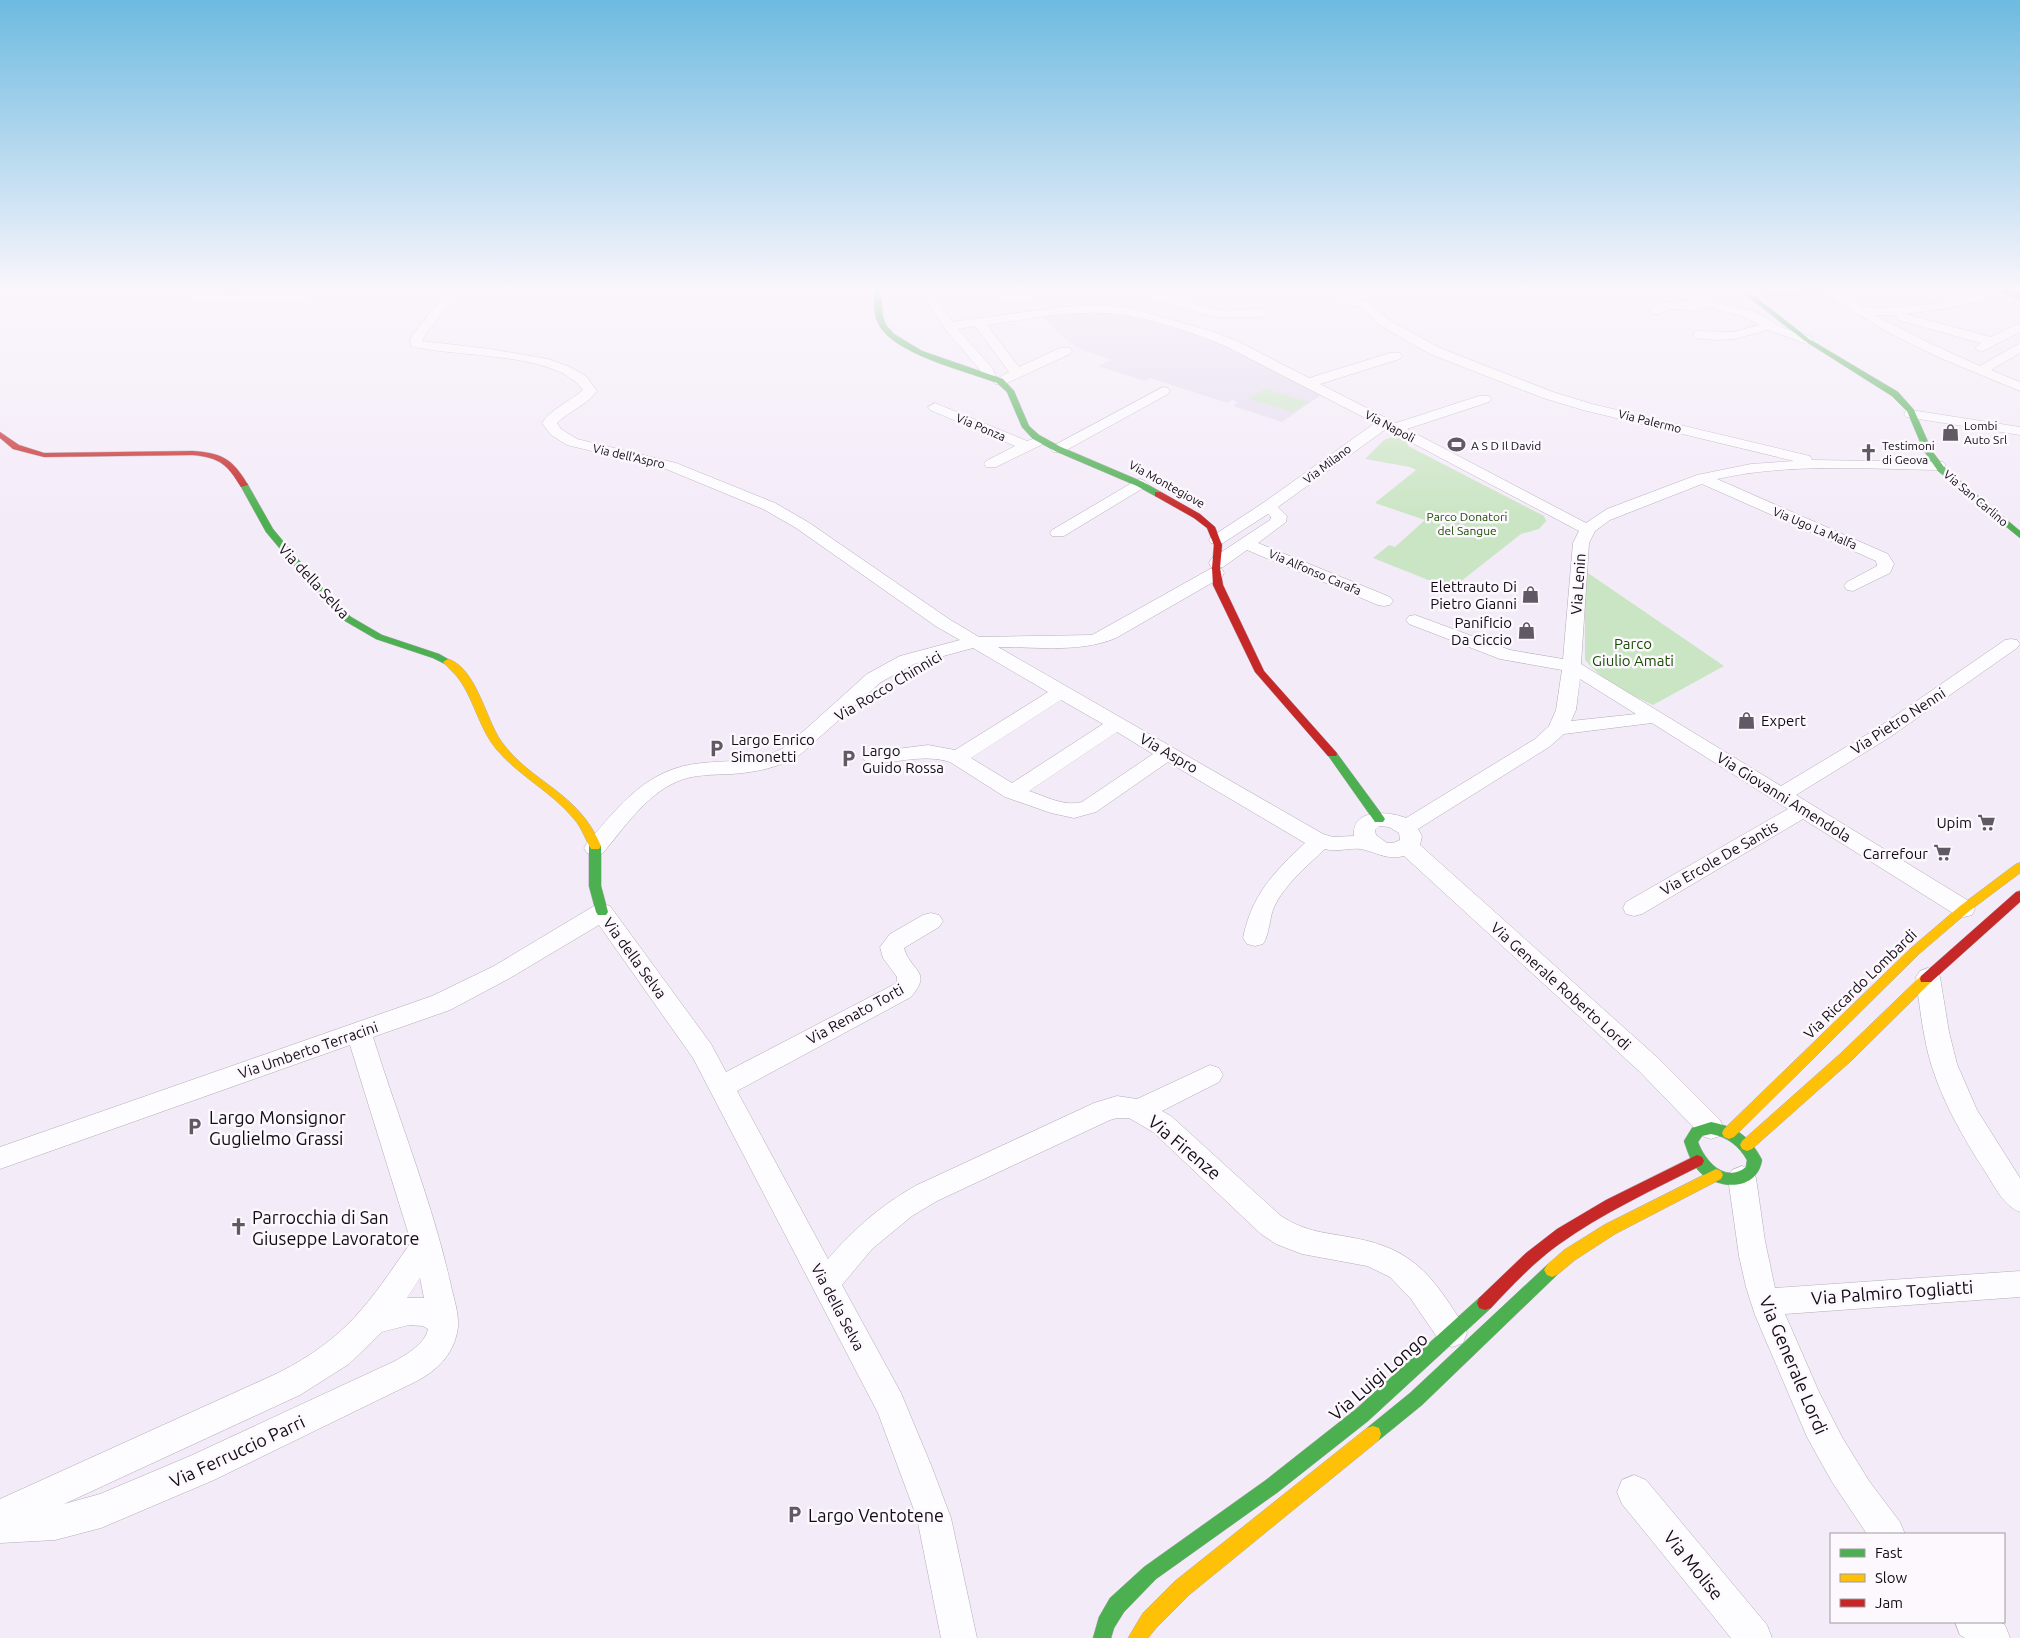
<svg xmlns="http://www.w3.org/2000/svg" width="2020" height="1638" font-family="Ubuntu,sans-serif">
<style>
.education{fill:#e3dbed}
.green{fill:#cae5c3}
.lines{fill:none;stroke-linecap:round;stroke-linejoin:round}
.street-casing{stroke:#b3acb7;stroke-width:1}
.fast-casing{stroke:#b3acb7;stroke-width:1}
.slow-casing{stroke:#b3acb7;stroke-width:1}
.jam-casing{stroke:#b3acb7;stroke-width:1}
.street{fill:#fdfcfe;fill-rule:evenodd}
.fast{fill:#4caf50;fill-rule:evenodd}
.slow{fill:#ffc107;fill-rule:evenodd}
.jam{fill:#c62828;fill-rule:evenodd}
.labels{text-anchor:middle;dominant-baseline:central;stroke-width:5;stroke-linejoin:round;paint-order:stroke}
.far-street-label{font-size:12px;fill:#120c15;stroke:#fcf8fe}
.far-poi-label{font-size:12px;fill:#120c15;stroke:#fcf8fe;text-anchor:start}
.far-park-label{font-size:12px;fill:#184e00;stroke:#fcf8fe}
.street-label{font-size:15px;fill:#120c15;stroke:#fcf8fe}
.poi-label{font-size:15px;fill:#120c15;stroke:#fcf8fe;text-anchor:end}
.park-label{font-size:15px;fill:#184e00;stroke:#fcf8fe}
.near-poi-label{font-size:18px;fill:#120c15;stroke:#fcf8fe;text-anchor:start}
.near-street-label{font-size:18px;fill:#120c15;stroke:#fcf8fe}
</style>
<rect width="100%" height="100%" fill="#f4ebf8"/>
<!-- education -->
<path class="education" d="M1088 311 1121 313 1210 339 1321 395 1282 422 1233 406 1238 402 1232 400 1227 403 1150 378 1145 381 1098 366 1111 360 1080 349 1065 339 1043 317Z"/>
<!-- green -->
<path class="green" d="M166 288H348L215 295Z
M1814 288H1821L1839 304 1769 303 1755 293 1798 292Z
M1265 389 1309 402 1293 412 1249 399Z
M1395 436 1406 440 1408 446 1544 516 1546 521 1539 529 1521 534 1451 589 1373 558 1389 545 1395 547 1425 520 1375 503 1416 470 1410 467 1365 459 1384 440Z
M1585 571 1724 666 1653 705C1627 693 1604 682 1585 660Z"/>
<g class="lines">
<defs>
<path id="street" d="M144 288C174 288 203 295 232 296 283 297 333 288 383 288L377 292C298 302 224 310 146 291Z
M450 288H462L425 335 422 341 490 349 548 359 570 367 586 376 597 391C587 405 569 411 557 423L561 429 577 439 676 463 775 503 808 522 949 619 979 637 1092 635 1210 569H1222L1224 573 1222 577 1116 638C1080 653 1037 647 998 647L1323 834 1333 837 1354 836C1351 808 1389 811 1406 818L1535 739 1549 726 1556 710 1562 670 1500 659 1409 624 1406 620 1409 616 1415 615 1510 650 1563 659 1573 543 1579 531 1386 429 1278 507 1287 516 1286 522 1258 543 1390 597 1393 601 1390 605 1384 606 1378 605 1247 550 1223 567H1211L1209 563 1211 559 1270 520 1271 517 1268 514 1223 543H1211L1209 540 1211 537 1263 503 1375 423 1227 347C1195 333 1140 314 1105 313 1066 311 1026 319 987 325L1019 367 1060 348H1070L1072 351 1070 354 1005 384H995L993 381 1009 372 975 326 958 329 993 369 995 375 993 378H983L980 370 945 329 924 297 926 291 932 288H954L936 296 952 322 1061 307 1106 305 1134 309 1211 331 1237 341 1309 378 1390 353H1400L1402 356 1400 359 1320 384 1396 423 1479 396H1489L1491 399 1489 402 1407 429 1586 523 1607 509 1697 475 1751 464 1794 461 1583 410 1543 398 1430 354 1381 326 1360 307 1338 304 1336 301 1338 298 1368 301 1389 320 1440 348 1553 392 1592 404 1810 456 1812 460 1943 462 1946 465 1943 468 1938 470C1865 469 1788 463 1717 479L1888 554 1894 564 1890 573 1853 591 1847 590 1844 586 1847 582 1877 566 1876 561 1702 484 1610 520 1595 531 1589 543 1581 664 1781 786 1876 729 2005 640 2011 639 2017 640 2020 644 2017 648 1890 737 1796 795 1972 903 1975 909 1972 915 1964 917 1956 915 1803 819 1642 914 1634 916 1626 914 1623 908 1626 902 1788 809 1652 723 1564 734 1549 747 1418 829 1422 836 1420 845 1658 1058 1720 1120 1724 1128 1720 1136 1711 1139 1702 1136 1640 1072 1404 856C1388 860 1380 854 1365 850 1353 846 1338 853 1325 849 1307 866 1285 884 1274 907 1269 919 1270 933 1263 944L1255 946 1247 944 1243 938C1252 894 1274 872 1305 843L1168 762 1096 812 1074 818 1051 813 1005 797 950 762C925 754 899 762 873 764L866 762 863 758 866 754 873 752 928 745 955 750 1048 692 973 648 914 664 881 682 801 754C779 768 757 772 732 774 714 775 693 774 676 782 645 796 624 828 603 853L595 855 587 853 584 848 587 843C621 804 647 768 702 763 734 760 758 763 787 746L867 674 900 656 960 640 937 627 796 528 763 509 666 469 567 445 551 435 542 423C552 408 569 402 583 390 556 351 456 358 411 346L410 340 413 334ZM1580 679 1636 714 1571 721 1576 710ZM1061 700 1103 724 1012 783 971 758ZM1117 732 1153 754 1082 802C1064 807 1045 796 1029 791ZM1379 826 1389 827 1399 833 1400 840 1393 843H1387L1376 835 1375 830Z
M963 288 1012 294 1059 288H1095L1089 292 1012 302 963 294 961 291Z
M1138 288C1159 288 1191 304 1214 309 1228 312 1246 309 1261 309L1267 313 1261 317H1215L1146 297Z
M1657 288H1676L1723 304 1753 311 1783 328 1812 337 1813 340 1807 344 1768 330 1734 339 1717 340 1695 338 1693 335 1695 332 1699 331 1734 332 1759 325 1745 317 1701 305 1700 309 1696 310 1669 309 1660 314H1652L1650 311C1661 298 1678 302 1693 302L1659 291Z
M1820 288H1834L1863 307 1882 308 1934 304 2003 288 2007 289 2009 292 2007 295 1950 308 1905 314 1991 337 2020 323V332L1981 352 1975 348 1981 343 1898 320 1896 317 1897 315H1875L1925 341 1980 366 2020 343V353L1991 370 2020 382V391L1940 358 1891 334 1844 306Z
M1163 387 1168 388 1170 391 1168 394 1063 452H1053L1051 449 1053 446Z
M935 403 1027 441 1036 438 1041 439 1043 442 1041 445 996 467H986L984 464 986 461 1015 446 930 410 928 407Z
M1911 410 2020 427V435L1906 417 1904 414 1906 411Z
M1140 479 1145 481 1148 484 1145 487 1064 536H1052L1050 533 1052 530 1135 481Z
M602 904 610 906 711 1044 726 1072 893 985 897 981V977L883 958 880 947 890 934 923 915 931 913 939 915 943 921 939 927 904 948C911 972 933 971 911 997L737 1091 828 1259C855 1228 881 1205 917 1185L1094 1103 1117 1096 1137 1099 1210 1065 1219 1068 1223 1075 1219 1082 1162 1111 1171 1116 1281 1216C1308 1233 1324 1232 1354 1238 1398 1246 1422 1263 1447 1300 1454 1311 1462 1321 1467 1333L1463 1343 1452 1347 1441 1343 1411 1299 1390 1277 1367 1266 1302 1254 1276 1244 1261 1234 1153 1132 1129 1118H1117L1110 1120 937 1201 912 1216 872 1249 842 1285 901 1393 931 1465 951 1518 977 1638H941L917 1518 878 1413 693 1058 599 925 510 978 450 1010 373 1037C398 1118 431 1198 450 1281 453 1297 461 1317 457 1333 452 1356 436 1371 417 1381L214 1480 101 1528 55 1540 0 1543V1499L278 1373C347 1338 369 1303 411 1242L350 1045 0 1169V1147L432 996 494 966 594 906ZM420 1278 424 1298H407ZM409 1325 423 1326 428 1329C425 1344 407 1354 395 1361L190 1456 100 1494 64 1504 300 1395 349 1364 382 1332Z
M1928 968 1936 971 1940 977 1949 1032 1957 1064 1977 1110 2020 1178V1212C2004 1206 1995 1187 1986 1173 1962 1136 1939 1096 1928 1053 1922 1028 1919 1002 1916 977L1920 971Z
M1742 1166 1752 1170 1756 1178 1765 1241 1775 1288 2020 1271V1297L1785 1314 1819 1392 1842 1437 1869 1481 1900 1522 1905 1534H1867L1832 1482 1807 1437 1755 1315 1746 1287 1739 1256 1728 1178 1732 1170Z
M1634 1475 1646 1480 1767 1625 1772 1638H1731L1622 1504 1617 1492 1622 1480Z
M1955 1622H2000L2005 1625 2010 1638H1965L1960 1635Z"/>
<path id="fast" d="M874 288H880L883 317 886 325 894 334 922 351 1003 379 1014 391 1029 426 1039 435 1061 447 1143 482 1161 492V496H1155L1137 486 1055 451 1033 439 1022 427 1007 392 997 383C967 371 892 354 878 323 873 312 874 300 874 288Z
M1737 288H1744L1809 339 1898 392 1914 410 1932 451 1944 467 2020 531V538L1938 471 1924 451 1907 411 1892 396 1805 341Z
M1988 288H1998L2020 295V299Z
M241 483H247L273 529 318 583 351 617 382 635 439 654 453 662 451 664H445L433 658 376 639 345 621 312 587 266 532 240 485Z
M1332 751 1336 752 1383 816 1385 819 1383 822H1375L1327 754Z
M595 842 601 846V886L608 912 606 915H598L596 912 589 886V846Z
M1711 1122C1737 1127 1750 1137 1762 1160 1757 1190 1723 1190 1703 1175 1692 1166 1688 1153 1684 1141L1692 1128ZM1711 1134C1728 1137 1739 1146 1747 1160L1746 1167C1725 1184 1705 1161 1698 1142L1702 1136Z
M1552 1263 1557 1265 1560 1270 1557 1275 1422 1405 1379 1440 1373 1442 1367 1440 1365 1434 1367 1428 1410 1393 1547 1265Z
M1485 1296 1491 1298 1493 1303 1491 1308 1368 1421 1278 1492 1156 1579 1124 1612 1114 1628 1111 1638H1093L1099 1617 1110 1598 1144 1567 1266 1480 1356 1409 1479 1298Z"/>
<path id="slow" d="M448 659C476 667 486 720 501 741 532 784 578 791 601 846L599 849H591C585 839 582 828 574 819 552 792 519 776 497 750 480 730 475 703 461 682 456 674 449 669 443 662Z
M2020 863V873L1968 912 1919 954 1734 1137 1729 1139 1724 1137 1722 1133 1724 1129 1911 948 1960 906 2016 864Z
M1926 974 1931 976 1932 979 1931 982 1851 1061 1752 1149 1747 1151 1742 1149 1740 1145 1742 1141 1841 1053 1921 976Z
M1716 1169 1721 1171 1723 1175 1721 1179 1615 1234 1575 1260 1557 1275 1552 1277 1547 1275 1544 1270 1547 1265 1564 1250 1604 1225Z
M1373 1426 1379 1428 1381 1434 1379 1440 1189 1595 1157 1627 1148 1638H1128L1143 1613 1175 1581 1367 1428Z"/>
<path id="jam" d="M0 432 19 445 44 453 193 451C222 453 233 459 248 485L241 487C227 464 220 458 193 455L44 457 13 449 0 438Z
M1155 492H1161L1200 514 1215 527 1222 545 1220 568 1223 585 1264 671 1336 752 1337 754 1336 756H1328L1255 672 1213 585 1212 568 1214 545 1207 528 1194 518 1155 496Z
M2020 891V902L1931 982H1921L1920 979 1921 976 2016 892Z
M1697 1155 1702 1157 1704 1161 1702 1165C1653 1190 1602 1213 1558 1245 1533 1263 1512 1286 1491 1308L1485 1310 1479 1308 1477 1303 1479 1298 1526 1253 1557 1229 1606 1200Z"/>
</defs>
<!-- street casing -->
<use href="#street" class="street-casing"/>
<!-- fast casing -->
<use href="#fast" class="fast-casing"/>
<!-- slow casing -->
<use href="#slow" class="slow-casing"/>
<!-- jam casing -->
<use href="#jam" class="jam-casing"/>
<!-- street -->
<use href="#street" class="street"/>
<!-- fast -->
<use href="#fast" class="fast"/>
<!-- slow -->
<use href="#slow" class="slow"/>
<!-- jam -->
<use href="#jam" class="jam"/>
</g>
<!-- sky -->
<linearGradient id="sky" x2="0" y2="1"><stop stop-color="#6dbae0"/><stop offset="0.56" stop-color="#faf6fc"/><stop offset="1" stop-color="#faf6fc" stop-opacity="0"/></linearGradient>
<rect width="2020" height="518" fill="url(#sky)"/>
<!-- icons -->
<defs>
<symbol id="shop-bare" viewBox="-9 -9 18 18"><path d="M-5-2.5h2.3a2.7 3.5 0 0 1 5.4 0H5L5.5 6h-11ZM-1.5-2.5h3a1.5 2.3 0 0 0-3 0Z" fill="#615a64" stroke="#fcf8fe" stroke-width="2.5" paint-order="stroke"/></symbol>
<symbol id="stadium-bare" viewBox="-9 -9 18 18"><path d="M0-5a6.5 5 0 1 0 0 10a6.5 5 0 1 0 0-10ZM-3.5-1.8h7v3.6h-7Z" fill="#615a64" stroke="#fcf8fe" stroke-width="2.5" paint-order="stroke"/></symbol>
<symbol id="church-bare" viewBox="-9 -9 18 18"><path d="M-1.2-6h2.4v3.5h3.3v2.4h-3.3V6h-2.4V-.1h-3.3v-2.4h3.3Z" fill="#615a64" stroke="#fcf8fe" stroke-width="2.5" paint-order="stroke"/></symbol>
<symbol id="parking-bare" viewBox="-9 -9 18 18"><path d="M-3.5-5.5H1a3.5 3.5 0 0 1 0 7H-1V5.5H-3.5ZM-1-3.4V-.6H.8a1.4 1.4 0 0 0 0-2.8Z" fill="#615a64" stroke="#fcf8fe" stroke-width="2.5" paint-order="stroke"/></symbol>
<symbol id="supermarket-bare" viewBox="-9 -9 18 18"><path d="M-6-5.5h2.5l.6 2H6L4.5 2H-2.5L-4.4-4H-6ZM-1.5 3.2a1.3 1.3 0 1 0 .1 0ZM3 3.2a1.3 1.3 0 1 0 .1 0Z" fill="#615a64" stroke="#fcf8fe" stroke-width="2.5" paint-order="stroke"/></symbol>
</defs>
<g fill-rule="evenodd">
<use href="#shop-bare" x="1938" y="420" width="25" height="25"/>
<use href="#stadium-bare" x="1444" y="432" width="25" height="25"/>
<use href="#church-bare" x="1856" y="440" width="25" height="25"/>
<use href="#shop-bare" x="1518" y="582" width="25" height="25"/>
<use href="#shop-bare" x="1514" y="618" width="25" height="25"/>
<use href="#shop-bare" x="1734" y="708" width="25" height="25"/>
<use href="#parking-bare" x="704" y="736" width="25" height="25"/>
<use href="#parking-bare" x="836" y="746" width="25" height="25"/>
<use href="#supermarket-bare" x="1974" y="810" width="25" height="25"/>
<use href="#supermarket-bare" x="1930" y="840" width="25" height="25"/>
<use href="#parking-bare" x="182" y="1114" width="25" height="25"/>
<use href="#church-bare" x="226" y="1214" width="25" height="25"/>
<use href="#parking-bare" x="782" y="1502" width="25" height="25"/>
</g>
<g class="labels">
<!-- far-street labels -->
<g class="far-street-label">
<text transform="translate(1650 421) rotate(14)">Via Palermo</text>
<text transform="translate(1390 426) rotate(28)">Via Napoli</text>
<text transform="translate(981 427) rotate(23)">Via Ponza</text>
<text transform="translate(629 456) rotate(13)">Via dell'Aspro</text>
<text transform="translate(1327 464) rotate(-37)">Via Milano</text>
<text transform="translate(1167 484) rotate(29)">Via Montegiove</text>
<text transform="translate(1976 498) rotate(40)">Via San Carlino</text>
<text transform="translate(1815 528) rotate(23)">Via Ugo La Malfa</text>
<text transform="translate(1315 572) rotate(23)">Via Alfonso Carafa</text>
</g>
<!-- far-poi labels -->
<g class="far-poi-label">
<text x="1964" y="425">Lombi<tspan x="1964" dy="14">Auto Srl</tspan></text>
<text x="1471" y="445">A S D Il David</text>
<text x="1882" y="445">Testimoni<tspan x="1882" dy="14">di Geova</tspan></text>
</g>
<!-- far-park labels -->
<g class="far-park-label">
<text x="1467" y="516">Parco Donatori<tspan x="1467" dy="14">del Sangue</tspan></text>
</g>
<!-- street labels -->
<g class="street-label">
<text transform="translate(314 581) rotate(47)">Via della Selva</text>
<text transform="translate(1578 584) rotate(-86)">Via Lenin</text>
<text transform="translate(888 686) rotate(-31)">Via Rocco Chinnici</text>
<text transform="translate(1898 721) rotate(-33)">Via Pietro Nenni</text>
<text transform="translate(1169 753) rotate(30)">Via Aspro</text>
<text transform="translate(1784 797) rotate(32)">Via Giovanni Amendola</text>
<text transform="translate(1719 858) rotate(-30)">Via Ercole De Santis</text>
<text transform="translate(635 958) rotate(54)">Via della Selva</text>
<text transform="translate(1860 984) rotate(-44)">Via Riccardo Lombardi</text>
<text transform="translate(1561 986) rotate(42)">Via Generale Roberto Lordi</text>
<text transform="translate(855 1014) rotate(-29)">Via Renato Torti</text>
<text transform="translate(308 1050) rotate(-19)">Via Umberto Terracini</text>
<text transform="translate(838 1307) rotate(62)">Via della Selva</text>
</g>
<!-- poi labels -->
<g class="poi-label">
<text x="1517" y="586">Elettrauto Di<tspan x="1517" dy="17">Pietro Gianni</tspan></text>
<text x="1512" y="622">Panificio<tspan x="1512" dy="17">Da Ciccio</tspan></text>
<text x="1761" y="720" text-anchor="start">Expert</text>
<text x="731" y="739" text-anchor="start">Largo Enrico<tspan x="731" dy="17">Simonetti</tspan></text>
<text x="862" y="750" text-anchor="start">Largo<tspan x="862" dy="17">Guido Rossa</tspan></text>
<text x="1972" y="822">Upim</text>
<text x="1928" y="853">Carrefour</text>
</g>
<!-- park labels -->
<g class="park-label">
<text x="1633" y="643">Parco<tspan x="1633" dy="17">Giulio Amati</tspan></text>
</g>
<!-- near-poi labels -->
<g class="near-poi-label">
<text x="209" y="1117">Largo Monsignor<tspan x="209" dy="21">Guglielmo Grassi</tspan></text>
<text x="252" y="1217">Parrocchia di San<tspan x="252" dy="21">Giuseppe Lavoratore</tspan></text>
<text x="808" y="1515">Largo Ventotene</text>
</g>
<!-- near-street labels -->
<g class="near-street-label">
<text transform="translate(1185 1147) rotate(40)">Via Firenze</text>
<text transform="translate(1892 1292) rotate(-4)">Via Palmiro Togliatti</text>
<text transform="translate(1794 1365) rotate(67)">Via Generale Lordi</text>
<text transform="translate(1378 1376) rotate(-41)">Via Luigi Longo</text>
<text transform="translate(237 1451) rotate(-25)">Via Ferruccio Parri</text>
<text transform="translate(1694 1565) rotate(51)">Via Molise</text>
</g>
</g>
<!-- legend -->
<rect x="1830" y="1533" width="175" height="90" fill="#fcf8fe" stroke="#9e9aa1"/>
<rect x="1840" y="1549" width="25" height="8" fill="#4caf50" stroke="#9e9aa1"/>
<text x="1875" y="1558" font-size="15" fill="#120c15">Fast</text>
<rect x="1840" y="1574" width="25" height="8" fill="#ffc107" stroke="#9e9aa1"/>
<text x="1875" y="1583" font-size="15" fill="#120c15">Slow</text>
<rect x="1840" y="1599" width="25" height="8" fill="#c62828" stroke="#9e9aa1"/>
<text x="1875" y="1608" font-size="15" fill="#120c15">Jam</text>
</svg>
